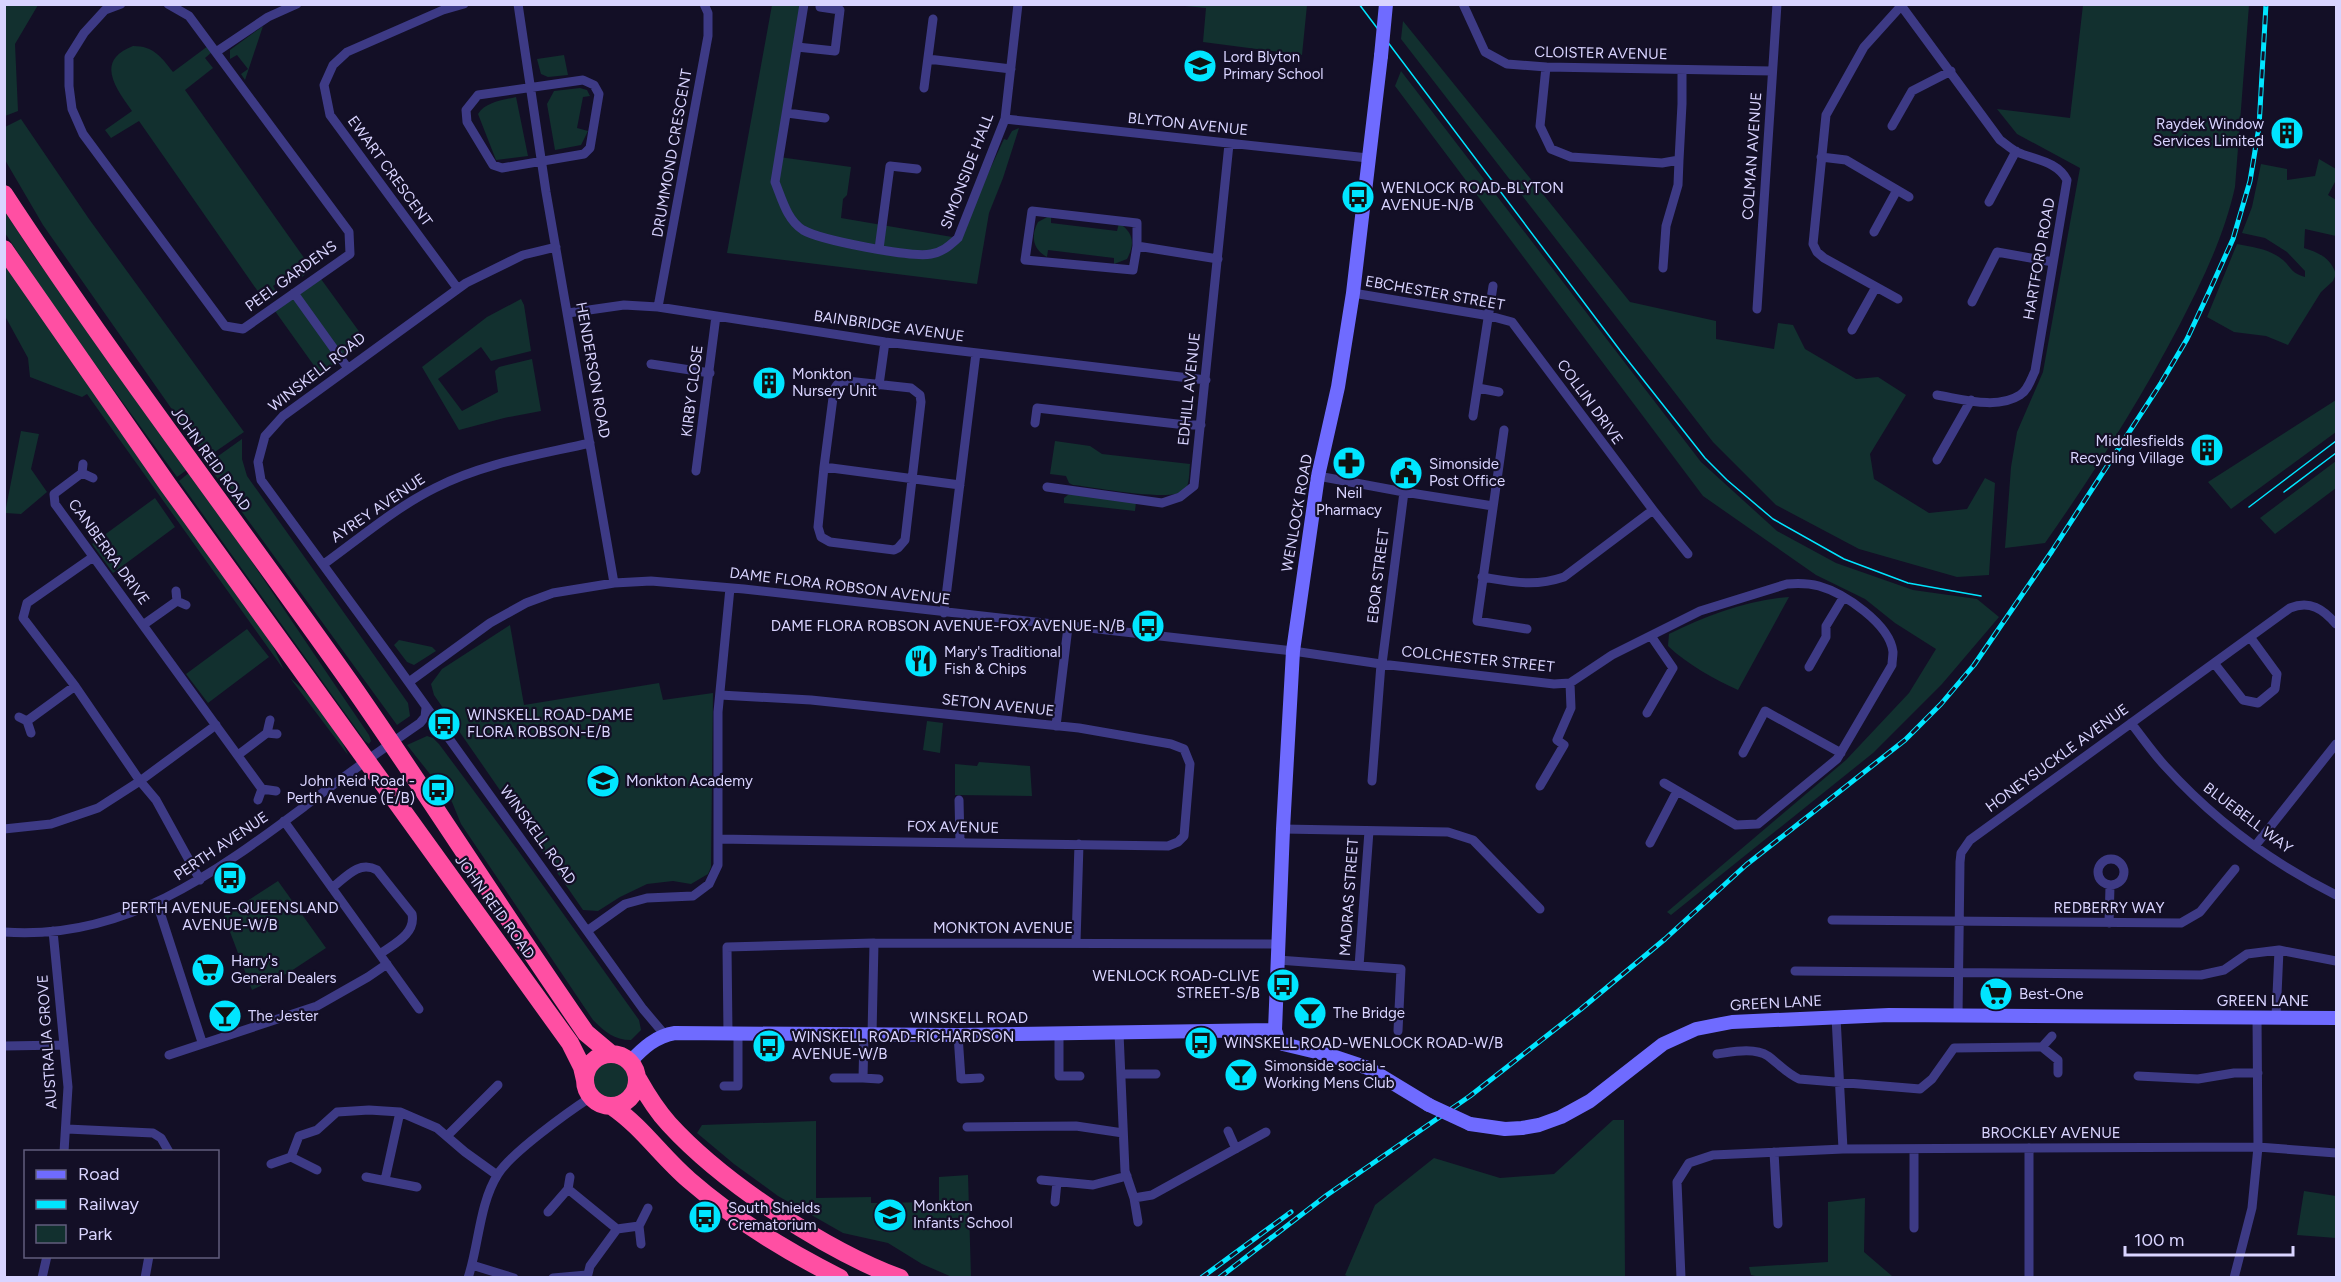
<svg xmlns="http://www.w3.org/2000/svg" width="2341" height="1282" font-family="Figtree,sans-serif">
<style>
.green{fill:#12302f}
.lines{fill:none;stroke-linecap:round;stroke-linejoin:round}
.street{stroke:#3d3a85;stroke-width:9}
.secondary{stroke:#6f6bff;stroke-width:14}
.highway{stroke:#ff4fa3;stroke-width:18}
.tram{stroke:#00e5ff;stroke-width:1.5}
.rail-casing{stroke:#00e5ff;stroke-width:5}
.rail{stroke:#130f26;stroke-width:3;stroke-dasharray:9;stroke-linecap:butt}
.secondary-bridge{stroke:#6f6bff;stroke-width:14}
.labels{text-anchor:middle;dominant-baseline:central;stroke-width:4.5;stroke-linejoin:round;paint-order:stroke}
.street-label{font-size:15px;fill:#d9d4ff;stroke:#130f26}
.poi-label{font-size:15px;fill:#d9d4ff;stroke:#130f26;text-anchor:start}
</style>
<rect width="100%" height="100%" fill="#130f26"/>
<!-- green -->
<path class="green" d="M4 5H38L15 44 18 111 5 116Z
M772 5H804L779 157 851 167 847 195 843 199 841 218 958 238 1004 139 1007 140 1012 131 1019 128 1003 178 989 213 977 284 727 253Z
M1174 5H1307L1302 55 1203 42 1206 8Z
M2083 5H2249L2235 187C2224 237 2202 281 2179 326 2139 402 2094 473 2045 543L2005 548 2011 467 2017 432 2043 372 2080 168 2017 134 1997 109 2070 118Z
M1403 21 1630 302 1716 321V339L1774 349 1778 323 1793 325 1805 349 1856 379 1878 377 1906 395 1870 454 1874 479 1929 513 1967 509 1985 478 1995 483 1989 575 1957 577 1859 549 1776 505 1713 442 1401 39Z
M263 26 245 80 241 74 248 69 237 55 230 59V50Z
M133 46C154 46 161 57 173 72L208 46 212 52 205 58 213 68 185 90 312 269 302 277 296 270 273 286 278 294 266 303 139 121 111 138 105 130 132 111C115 87 95 61 133 46Z
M564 55 568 75 548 77 541 74 537 59Z
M1401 71 1701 462 1777 531 1836 563 1913 590 1977 599 1999 617 1942 684 1873 753 1671 915 1667 912 1846 760 1909 693 1936 649 1895 623 1865 599 1816 575 1703 496 1395 86Z
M580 88 587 90 590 96 583 97 577 128 588 131 581 145 555 150 547 104 554 91Z
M516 97 528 156 496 160 478 114C485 102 504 100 516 97Z
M21 119 89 219 244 432 206 458 43 225 5 160V127Z
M2319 159 2336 169V180L2328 195 2336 200V236L2305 229 2304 248C2319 253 2330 257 2336 274L2333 281 2321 292 2288 345 2266 336 2234 332 2207 317 2237 244C2253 247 2270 249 2283 260 2293 269 2290 272 2305 277V271L2287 252 2265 238 2242 233 2252 207 2261 164 2287 169V180L2315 176Z
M4 210 34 256 188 469 177 477 55 309 5 233Z
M1051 215V223L1117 231 1119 223C1134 233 1135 244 1127 259L1114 264V258L1048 250 1047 257C1032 249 1031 235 1038 222Z
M4 260 270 640 284 670 87 394 82 397 30 377 28 358 5 316Z
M321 279 366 341 320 374 275 311Z
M521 299 524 305 531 351 491 361 481 347 438 379 462 411 498 392 495 371 499 367 532 359 541 411 504 418 459 430 422 367 487 317Z
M2336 400V432L2231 509 2208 482Z
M21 431 39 434 31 469 47 492 21 514 5 513Z
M242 439V459L247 476 408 703 410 716 397 725 207 464Z
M1055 441 1090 446 1102 454 1190 464C1189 471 1190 486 1184 491 1169 502 1094 487 1073 485L1069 483 1066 476 1050 474Z
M2336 461V488L2275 534 2260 518Z
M190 472C251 559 309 647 369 735L371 741 369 744 365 741 179 481Z
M1069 494 1136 502 1135 511 1064 503V498Z
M155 498 175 527 113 573 92 544Z
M1789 597 1738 690C1714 679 1688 665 1668 646L1669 634C1706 616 1747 600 1789 597Z
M510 625 524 705 659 683 663 700 713 693 711 867 708 874 691 884 673 881 647 884 620 897 598 911 583 910 434 695 431 684 442 669Z
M247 629 269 657 208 703 186 674Z
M399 640 432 647 436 651 414 665 407 662 394 645Z
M290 678C314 698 337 726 348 755Z
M927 721 943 723 940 753 923 750Z
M427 736 433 738 439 744 517 849 639 1020 641 1030 631 1040C614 1040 605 1032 593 1020L461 824 452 802 407 745Z
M979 762 1030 766 1032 796 955 795V764L977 766Z
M278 881 326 948 288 973 252 990 224 916Z
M593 1080a18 18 0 1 1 36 0a18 18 0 1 1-36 0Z
M1613 1120H1624L1625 1277 1351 1278 1345 1275 1375 1205 1434 1158 1500 1178 1554 1174Z
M816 1121V1198L871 1197V1203L939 1202V1177L968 1175 971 1277H952L922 1264 888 1243 843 1233 778 1196 734 1164 697 1133 702 1125Z
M2304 1191 2336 1196V1238L2297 1235Z
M1865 1198 1864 1252 1892 1276 1903 1277 1764 1278 1751 1275 1749 1267 1828 1262V1202Z"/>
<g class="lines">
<!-- street -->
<path class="street" d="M121 4 105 10 84 33 69 57V86L72 109 83 134 225 326 243 329 350 254 349 232 189 16 168 4
M518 4 546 192 614 583
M804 4 775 182C782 199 787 220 803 230 820 240 912 258 931 254 943 252 949 246 958 238L1005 119 1018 4
M1463 4 1485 52 1507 64 1546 67 1772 71
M1900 4 2000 140C2006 144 2011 149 2017 152 2035 160 2057 161 2067 180L2035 371C2031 379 2028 390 2020 395 1997 410 1962 399 1937 395
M797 47 835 51 840 10 820 7
M216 52 268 17 297 4
M928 59 1011 69
M1546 67 1540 126 1551 149 1571 157 1662 163 1679 160 1682 104V70
M583 80 594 85 599 94 590 148 584 154 502 168 493 165 467 122 466 110 478 95Z
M924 88 933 19
M787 113 825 118
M1005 119 1368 158
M1892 126 1912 91 1951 71
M1821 157 1846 160 1909 197
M1989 202 2016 151
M1874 232 1897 190
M1137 246V223L1032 211 1025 260 1133 270 1137 246 1218 259
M556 247 523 255 466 283 283 416 265 436 258 462 261 480 392 659 643 1009 665 1035
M879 249 890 166 917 169
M1663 268 1666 226 1678 185 1679 160
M458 289 330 115 324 85 333 65 347 52 443 10 464 4
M294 293 347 367
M1353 293 1490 316 1512 322 1653 510 1564 577C1534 587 1513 582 1482 577
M1898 299 1824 258 1817 252 1813 244 1826 115 1864 47 1901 6
M1972 302 1997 252 2053 262
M658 307 708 36V13L704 4
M1757 309 1777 4
M568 313 624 305 658 307 885 342 1206 380
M1852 330 1876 287
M651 364 710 373
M879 385 885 342
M1478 388 1499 392
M1473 416 1493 286
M1035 423 1037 408 1186 425H1201
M1504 430 1477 621 1527 629
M1937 460 1971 400
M83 464 82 473 93 478
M824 467 818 527 821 537 830 542 894 550 898 548 905 540 921 402 920 395 911 388 847 381C840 381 837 383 834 390L824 467C869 473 915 479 960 485
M696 471 716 316
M82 473 54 494 55 504 262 789
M1318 476 1404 492 1493 506
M1047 487 1162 503 1180 497 1194 486 1229 144
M1653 510 1688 554
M93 557 27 603 23 618 75 686 140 781 156 800 200 880
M324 564C360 538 395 508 435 488 483 463 538 455 590 443
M176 591 177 601 186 605
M944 613 976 353
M143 625 177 601
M2214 663 2243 700 2258 703 2275 689 2277 674 2250 637
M1382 664 1404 492
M1809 667 1826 637V626L1843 598
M409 682 490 623 526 603 553 593 614 583 651 581 744 589 1293 651 1381 664 1554 684 1570 683 1612 655 1700 611 1787 584C1798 583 1808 583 1819 586 1844 593 1890 624 1893 652 1893 656 1892 661 1892 665L1837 759 1758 824 1736 825 1664 783
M1647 713 1673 668 1651 636
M19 717 27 721 31 733
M270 720 267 733 277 734
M27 721 75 686
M2131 723C2142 737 2153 753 2165 766 2213 819 2272 863 2336 895
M1056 726 1068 627
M1743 753 1765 711 1841 753
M238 755 267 733
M1372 781 1381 664
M1540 786 1564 745 1557 740 1571 708 1570 683
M258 800 262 789 276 791
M959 800 960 842
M284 821 419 1009
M4 829 51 824 98 808 140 781 216 725
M1283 829 1448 832 1473 840 1540 909
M718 839 1168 846 1178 842 1184 836 1190 764 1184 749 1171 744 1079 728 811 700 720 695
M1650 843 1677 791
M2255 846 2336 744
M2098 872a13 13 0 1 1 26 0a13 13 0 1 1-26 0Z
M332 888C346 877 359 860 377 870L412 914C416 934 394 944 380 954
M157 903 202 1042
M1832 920 2181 923 2200 912 2235 869
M2109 923 2110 886
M53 931 68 1087 64 1152
M587 931 625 904 647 898 693 896 709 884 718 865V712L730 588
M4 932C124 941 215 873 305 806 343 777 381 750 420 723L425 717 426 708
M1076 942 1079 844
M1278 960 1401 969 1398 1031
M1359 966 1369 831
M1795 971 2201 975 2224 970 2247 954 2279 950 2336 961
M1958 1016 1960 862 1961 853 1970 840 2290 608C2310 600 2323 609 2336 624
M1836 1017 1843 1149
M2276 1017 2279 950
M1119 1033 1125 1171 1134 1198 1138 1222
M728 1034 727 947 874 943 1279 944
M1059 1034V1076H1080
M872 1035 874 943
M958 1035 961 1079 980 1078
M2052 1036 2042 1047 2058 1060V1073
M4 1046 64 1045
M1717 1054C1732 1052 1754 1047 1768 1056 1779 1064 1786 1073 1799 1079L1920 1089 1932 1079 1954 1048 2042 1047
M169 1055 317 1006 368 977 387 964
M1122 1074H1156
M2138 1076 2198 1079 2234 1073H2258
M834 1078H863L864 1035
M863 1078 879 1079
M724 1086H738V1035
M967 1127 1076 1126 1123 1133
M67 1129 153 1133 161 1138 169 1152
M1228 1131 1236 1149
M447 1136 498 1085
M1914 1149V1228
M1774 1152 1778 1224
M291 1157 317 1170
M271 1164 291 1157 299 1136 317 1130 337 1112 369 1110 400 1112 437 1128 465 1152 497 1175
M366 1177 417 1187
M385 1180 400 1112
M1041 1180 1093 1185 1127 1176
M568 1189 617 1229
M1134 1198 1152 1195 1266 1132
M1055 1202 1057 1182
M548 1212 568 1189 570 1177
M639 1226 648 1208
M639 1226 641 1244
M617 1229 639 1226
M472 1265 514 1278
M42 1278 47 1256
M145 1278 149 1256
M468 1278C479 1245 479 1204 498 1174 511 1153 568 1112 591 1097
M553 1278 587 1275
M587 1278 590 1266 617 1229
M1681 1278 1677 1182 1689 1163 1713 1155 1843 1149 2258 1147 2336 1153
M2029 1278V1148
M2234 1278 2252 1208 2258 1147 2257 1017"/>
<!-- secondary -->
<path class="secondary" d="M1381 56 1353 293 1338 387 1318 476 1293 651 1283 829 1275 1030 1278 1040 1283 1044 1329 1055 1368 1068 1429 1105
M630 1062C643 1048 656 1036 675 1033L958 1035 1275 1030
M1470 1124 1505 1129 1522 1128 1539 1125 1561 1117 1590 1101 1663 1044 1696 1029 1732 1022 1889 1015 2336 1018"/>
<!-- highway -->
<path class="highway" d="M4 194C114 362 236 521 351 684 431 799 506 918 586 1033L611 1054
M4 249 168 485 570 1043 582 1067 585 1080
M585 1080a26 26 0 1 1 52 0a26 26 0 1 1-52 0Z
M638 1079C647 1095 657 1111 669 1124 723 1183 825 1250 900 1278
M613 1107C642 1127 662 1157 689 1180 735 1220 786 1251 840 1278"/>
<!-- tram -->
<path class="tram" d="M1359 4 1622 353 1705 458 1727 480 1773 519 1844 559 1908 583 1981 596
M2284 492 2336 453
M2249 507 2336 441"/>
<defs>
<path id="rail" d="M1201 1278 1291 1212
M1219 1278 1327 1195 1470 1096 1581 1009 1665 939 1746 865 1905 740 1941 704 1974 665 2052 551 2161 383 2187 339 2209 292 2233 239 2250 181 2259 127 2266 4"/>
</defs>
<!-- rail casing -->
<use href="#rail" class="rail-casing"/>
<!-- rail -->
<use href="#rail" class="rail"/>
<!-- secondary-bridge -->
<path class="secondary-bridge" d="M1381 56 1386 4
M1429 1105 1470 1124"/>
</g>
<!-- icons -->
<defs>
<symbol id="school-disc" viewBox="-11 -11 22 22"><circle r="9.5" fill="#00e5ff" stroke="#130f26"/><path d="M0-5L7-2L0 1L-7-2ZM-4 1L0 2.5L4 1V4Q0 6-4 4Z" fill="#111"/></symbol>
<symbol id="building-disc" viewBox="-11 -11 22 22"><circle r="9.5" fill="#00e5ff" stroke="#130f26"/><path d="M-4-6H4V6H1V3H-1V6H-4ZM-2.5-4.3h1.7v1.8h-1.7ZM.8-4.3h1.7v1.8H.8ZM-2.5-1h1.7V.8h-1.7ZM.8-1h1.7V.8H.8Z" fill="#111"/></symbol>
<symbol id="bus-disc" viewBox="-11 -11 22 22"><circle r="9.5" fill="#00e5ff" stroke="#130f26"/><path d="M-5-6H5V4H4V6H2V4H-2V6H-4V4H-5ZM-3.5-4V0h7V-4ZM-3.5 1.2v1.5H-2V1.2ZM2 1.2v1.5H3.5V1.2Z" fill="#111"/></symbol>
<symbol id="pharmacy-disc" viewBox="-11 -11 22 22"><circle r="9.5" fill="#00e5ff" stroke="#130f26"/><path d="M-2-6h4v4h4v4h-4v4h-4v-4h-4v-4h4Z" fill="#111"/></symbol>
<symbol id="civic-disc" viewBox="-11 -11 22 22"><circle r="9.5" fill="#00e5ff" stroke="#130f26"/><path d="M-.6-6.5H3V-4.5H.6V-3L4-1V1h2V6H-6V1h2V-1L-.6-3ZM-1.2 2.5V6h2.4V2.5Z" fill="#111"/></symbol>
<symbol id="restaurant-disc" viewBox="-11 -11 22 22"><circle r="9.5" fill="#00e5ff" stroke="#130f26"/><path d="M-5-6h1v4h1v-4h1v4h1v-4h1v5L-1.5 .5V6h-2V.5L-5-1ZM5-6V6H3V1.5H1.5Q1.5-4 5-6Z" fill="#111"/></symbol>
<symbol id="supermarket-disc" viewBox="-11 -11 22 22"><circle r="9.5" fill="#00e5ff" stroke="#130f26"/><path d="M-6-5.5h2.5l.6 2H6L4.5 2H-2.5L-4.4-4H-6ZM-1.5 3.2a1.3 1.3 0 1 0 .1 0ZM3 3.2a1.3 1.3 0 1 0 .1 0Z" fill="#111"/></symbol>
<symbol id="bar-disc" viewBox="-11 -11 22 22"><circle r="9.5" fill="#00e5ff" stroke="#130f26"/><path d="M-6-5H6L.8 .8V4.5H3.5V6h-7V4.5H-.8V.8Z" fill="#111"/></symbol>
</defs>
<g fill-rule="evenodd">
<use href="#school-disc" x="1181" y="47" width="38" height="38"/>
<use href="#building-disc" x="2268" y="114" width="38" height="38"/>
<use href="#bus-disc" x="1339" y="178" width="38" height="38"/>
<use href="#building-disc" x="750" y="364" width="38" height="38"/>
<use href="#building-disc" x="2188" y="431" width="38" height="38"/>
<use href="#pharmacy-disc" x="1330" y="444" width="38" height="38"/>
<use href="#civic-disc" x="1387" y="454" width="38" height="38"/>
<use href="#bus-disc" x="1129" y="607" width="38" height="38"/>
<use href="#restaurant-disc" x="902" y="642" width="38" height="38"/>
<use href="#bus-disc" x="425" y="705" width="38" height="38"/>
<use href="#school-disc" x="584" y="762" width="38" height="38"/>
<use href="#bus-disc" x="419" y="771" width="38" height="38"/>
<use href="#bus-disc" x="211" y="859" width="38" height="38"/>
<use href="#supermarket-disc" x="189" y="951" width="38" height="38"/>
<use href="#bus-disc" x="1264" y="966" width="38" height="38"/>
<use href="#supermarket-disc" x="1977" y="975" width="38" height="38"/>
<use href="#bar-disc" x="1291" y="994" width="38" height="38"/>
<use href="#bar-disc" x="206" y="997" width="38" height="38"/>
<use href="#bus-disc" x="1182" y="1024" width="38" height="38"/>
<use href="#bus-disc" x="750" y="1027" width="38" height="38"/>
<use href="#bar-disc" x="1222" y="1056" width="38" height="38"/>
<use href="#school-disc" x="871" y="1196" width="38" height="38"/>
<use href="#bus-disc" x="686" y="1198" width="38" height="38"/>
</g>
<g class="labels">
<!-- street labels -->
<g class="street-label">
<text transform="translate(1601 53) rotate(1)">CLOISTER AVENUE</text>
<text transform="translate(1188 124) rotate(6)">BLYTON AVENUE</text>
<text transform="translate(672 153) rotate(-80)">DRUMMOND CRESCENT</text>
<text transform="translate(1752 156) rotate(-86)">COLMAN AVENUE</text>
<text transform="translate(390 171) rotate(54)">EWART CRESCENT</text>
<text transform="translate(967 171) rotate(-69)">SIMONSIDE HALL</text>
<text transform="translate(2039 259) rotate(-80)">HARTFORD ROAD</text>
<text transform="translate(291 276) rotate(-36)">PEEL GARDENS</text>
<text transform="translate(1435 293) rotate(10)">EBCHESTER STREET</text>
<text transform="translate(889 326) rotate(8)">BAINBRIDGE AVENUE</text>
<text transform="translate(593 370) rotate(80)">HENDERSON ROAD</text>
<text transform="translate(317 372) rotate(-38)">WINSKELL ROAD</text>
<text transform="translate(1189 389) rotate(-84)">EDHILL AVENUE</text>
<text transform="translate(692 391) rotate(-83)">KIRBY CLOSE</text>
<text transform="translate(1590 402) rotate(54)">COLLIN DRIVE</text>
<text transform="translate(211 459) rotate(54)">JOHN REID ROAD</text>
<text transform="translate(378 508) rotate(-34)">AYREY AVENUE</text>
<text transform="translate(1297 513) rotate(-80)">WENLOCK ROAD</text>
<text transform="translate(109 552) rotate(54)">CANBERRA DRIVE</text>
<text transform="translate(1378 576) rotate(-83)">EBOR STREET</text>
<text transform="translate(840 586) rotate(7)">DAME FLORA ROBSON AVENUE</text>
<text transform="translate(1478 659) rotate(6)">COLCHESTER STREET</text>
<text transform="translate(998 705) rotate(6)">SETON AVENUE</text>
<text transform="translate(2057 758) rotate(-36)">HONEYSUCKLE AVENUE</text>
<text transform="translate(2248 818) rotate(37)">BLUEBELL WAY</text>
<text transform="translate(953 827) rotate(1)">FOX AVENUE</text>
<text transform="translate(538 835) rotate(54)">WINSKELL ROAD</text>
<text transform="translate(221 846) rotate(-34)">PERTH AVENUE</text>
<text transform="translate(1349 897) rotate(-86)">MADRAS STREET</text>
<text transform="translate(495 907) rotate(54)">JOHN REID ROAD</text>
<text x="2109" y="908">REDBERRY WAY</text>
<text x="1003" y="928">MONKTON AVENUE</text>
<text x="2263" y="1001">GREEN LANE</text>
<text transform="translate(1776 1003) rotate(-3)">GREEN LANE</text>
<text x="969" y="1018">WINSKELL ROAD</text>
<text transform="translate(47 1042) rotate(-94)">AUSTRALIA GROVE</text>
<text x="2051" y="1133">BROCKLEY AVENUE</text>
</g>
<!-- poi labels -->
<g class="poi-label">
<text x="1223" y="57">Lord Blyton<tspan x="1223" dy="17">Primary School</tspan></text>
<text x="2264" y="124" text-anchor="end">Raydek Window<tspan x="2264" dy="17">Services Limited</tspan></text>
<text x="1381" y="188">WENLOCK ROAD-BLYTON<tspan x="1381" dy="17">AVENUE-N/B</tspan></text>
<text x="792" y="374">Monkton<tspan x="792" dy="17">Nursery Unit</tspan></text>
<text x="2184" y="441" text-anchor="end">Middlesfields<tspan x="2184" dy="17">Recycling Village</tspan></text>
<text x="1429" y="464">Simonside<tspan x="1429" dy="17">Post Office</tspan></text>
<text x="1349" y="493" text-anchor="middle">Neil<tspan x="1349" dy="17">Pharmacy</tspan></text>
<text x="1125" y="626" text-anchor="end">DAME FLORA ROBSON AVENUE-FOX AVENUE-N/B</text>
<text x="944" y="652">Mary's Traditional<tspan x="944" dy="17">Fish &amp; Chips</tspan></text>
<text x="467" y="715">WINSKELL ROAD-DAME<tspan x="467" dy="17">FLORA ROBSON-E/B</tspan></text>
<text x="415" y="781" text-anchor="end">John Reid Road -<tspan x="415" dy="17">Perth Avenue (E/B)</tspan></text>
<text x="626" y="781">Monkton Academy</text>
<text x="230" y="908" text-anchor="middle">PERTH AVENUE-QUEENSLAND<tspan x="230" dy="17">AVENUE-W/B</tspan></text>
<text x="231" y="961">Harry's<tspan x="231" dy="17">General Dealers</tspan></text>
<text x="1260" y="976" text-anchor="end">WENLOCK ROAD-CLIVE<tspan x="1260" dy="17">STREET-S/B</tspan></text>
<text x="2019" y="994">Best-One</text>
<text x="1333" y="1013">The Bridge</text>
<text x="248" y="1016">The Jester</text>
<text x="792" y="1037">WINSKELL ROAD-RICHARDSON<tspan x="792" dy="17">AVENUE-W/B</tspan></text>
<text x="1224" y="1043">WINSKELL ROAD-WENLOCK ROAD-W/B</text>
<text x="1264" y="1066">Simonside social -<tspan x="1264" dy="17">Working Mens Club</tspan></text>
<text x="913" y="1206">Monkton<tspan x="913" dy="17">Infants' School</tspan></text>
<text x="728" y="1208">South Shields<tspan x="728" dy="17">Crematorium</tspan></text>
</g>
</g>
<!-- border -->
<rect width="2341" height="1282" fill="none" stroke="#d9d4ff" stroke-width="12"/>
<!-- legend -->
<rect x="24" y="1150" width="195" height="108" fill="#130f26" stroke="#625e7d" stroke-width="1.5"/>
<rect x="36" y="1170" width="30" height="9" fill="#6f6bff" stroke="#625e7d" stroke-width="1.5"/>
<text x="78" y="1180" font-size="18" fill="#d9d4ff">Road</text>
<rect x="36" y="1200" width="30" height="9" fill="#00e5ff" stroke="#625e7d" stroke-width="1.5"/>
<text x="78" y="1210" font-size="18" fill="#d9d4ff">Railway</text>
<rect x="36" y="1225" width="30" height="18" fill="#12302f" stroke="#625e7d" stroke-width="1.5"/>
<text x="78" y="1240" font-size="18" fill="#d9d4ff">Park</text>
<!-- scale -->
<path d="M2125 1246v9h168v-9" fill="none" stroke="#d9d4ff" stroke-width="3"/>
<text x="2134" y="1246" font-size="18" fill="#d9d4ff" stroke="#130f26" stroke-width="4.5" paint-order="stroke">100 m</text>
</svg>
